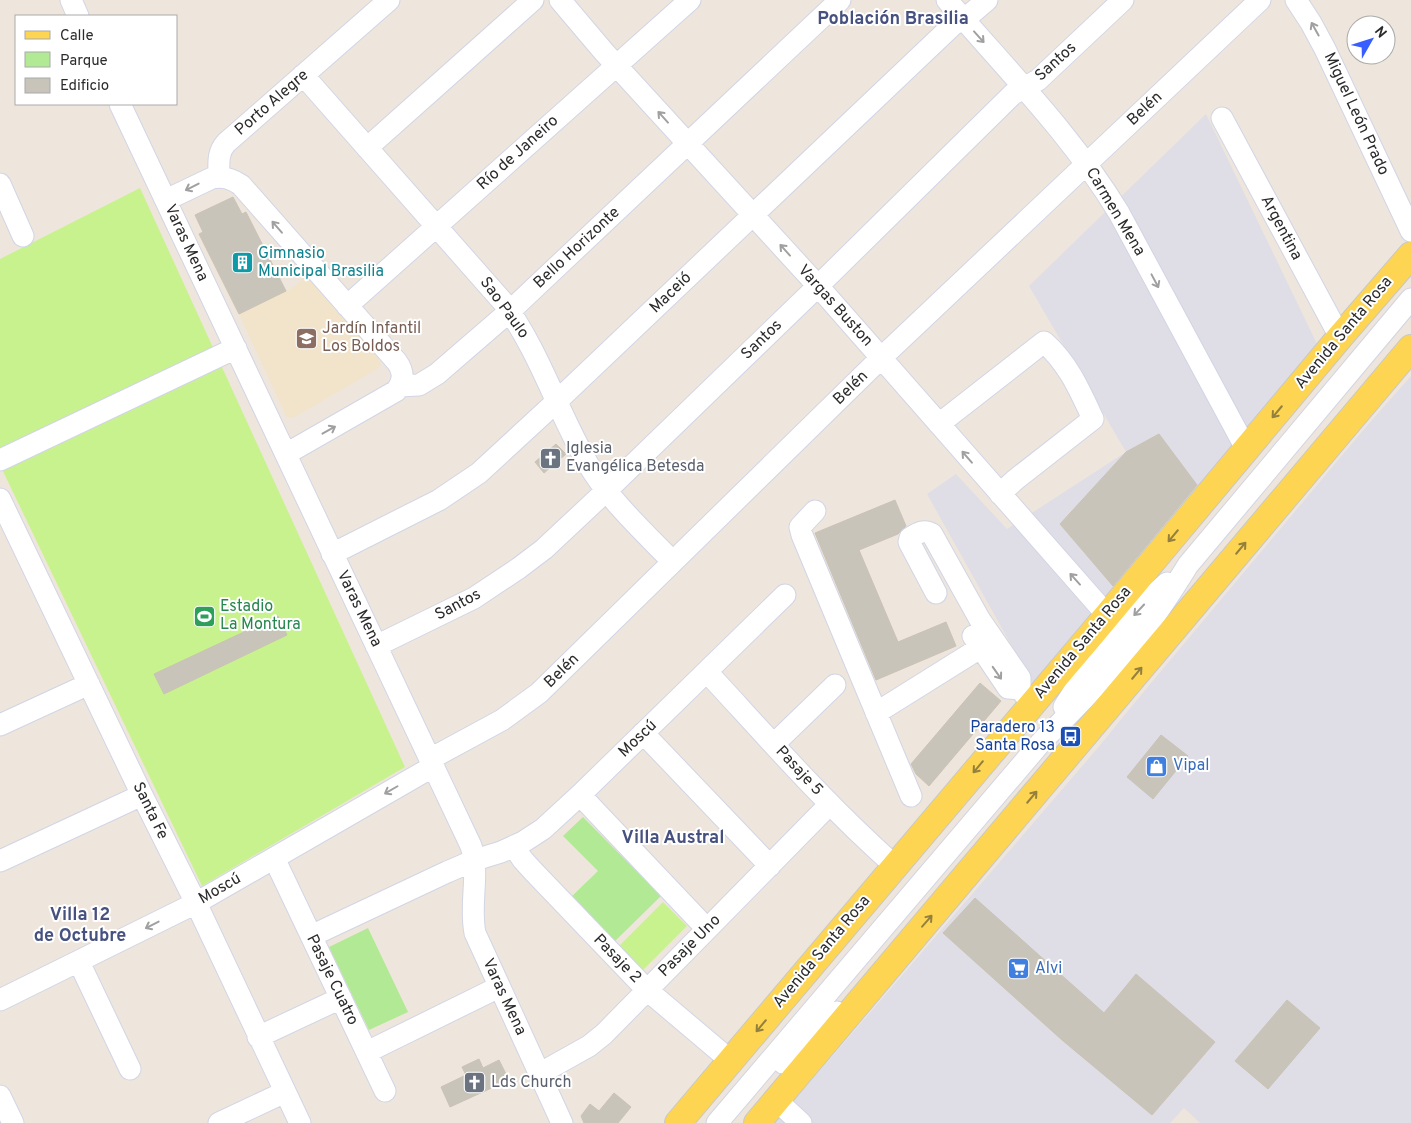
<svg xmlns="http://www.w3.org/2000/svg" width="1411" height="1123" font-family="Overpass,sans-serif">
<style>
.industrial{fill:#dfdde6}
.education{fill:#f1e4ca}
.green{fill:#b1e994}
.pitch{fill:#c8f28e}
.building{fill:#c9c4ba;stroke:#cac2b5}
.lines{fill:none;stroke-linecap:round;stroke-linejoin:round}
.minor-casing{stroke:#d1d5e5;stroke-width:23}
.major-casing{stroke:#c8c8c8;stroke-width:28}
.minor{stroke:#fff;stroke-width:21}
.major{stroke:#fdd552;stroke-width:26}
.oneway{stroke:#a0a0a0}
.oneway2{stroke:#94803e}
.labels{text-anchor:middle;dominant-baseline:central;stroke-width:4;stroke-linejoin:round;paint-order:stroke}
.street-label{font-size:16px;fill:#2b2b2b;stroke:#fff}
.culture-label{font-size:16px;fill:#0d838f;stroke:#fff;text-anchor:start}
.education-label{font-size:16px;fill:#785e54;stroke:#fff;text-anchor:start}
.worship-label{font-size:16px;fill:#5b616d;stroke:#fff;text-anchor:start}
.leisure-label{font-size:16px;fill:#27864d;stroke:#fff;text-anchor:start}
.transit-label{font-size:16px;fill:#164399;stroke:#fff;text-anchor:end}
.shop-label{font-size:16px;fill:#366cbe;stroke:#fff;text-anchor:start}
.neighbourhood-label{font-size:18px;font-weight:bold;fill:#475180;stroke:#fff}
</style>
<rect width="100%" height="100%" fill="#eee6dc"/>
<!-- industrial -->
<path class="industrial" d="M1206 114 1318 346 1033 684 927 494 956 474 1007 529 1126 452 1029 286Z
M1411 376V1123H1200L1184 1108 1170 1123H775L1096 750 1141 695 1365 428Z"/>
<!-- education -->
<path class="education" d="M307 274 381 362 379 368 293 418 286 416 239 314 294 287Z"/>
<!-- green -->
<path class="green" d="M583 817 661 896 612 944 569 899 598 871 563 836Z
M368 928 408 1012 369 1030 329 947Z"/>
<!-- pitch -->
<path class="pitch" d="M140 188 405 767 202 886 0 465V259Z
M663 902 687 926 642 971 618 947Z"/>
<!-- building -->
<path class="building" d="M233 197 242 214 246 212 286 291 239 314 199 234 203 232 195 215Z
M1159 434 1197 485 1113 586 1060 524 1126 452Z
M556 444 566 454 544 473 535 462Z
M895 500 906 526 898 534 859 550 898 642 946 622 956 646 876 680 815 533Z
M278 616 287 635 164 694 154 674Z
M980 683 1001 701 929 786 916 774 911 764Z
M1161 735 1188 756 1153 799 1127 777Z
M975 898 1104 1013 1136 974 1215 1042 1152 1115 1062 1040 943 933Z
M1287 1000 1320 1028 1268 1089 1235 1061Z
M479 1059 483 1068 499 1060 509 1080 450 1107 441 1087 466 1075 462 1067Z
M614 1093 631 1107 618 1123H584L581 1116 590 1104 599 1111Z"/>
<g class="lines">
<defs>
<path id="minor" d="M71 0 78 16
M560 0 604 52 818 286 1107 615
M947 0C1006 69 1072 135 1119 213L1242 441 1246 449
M1296 0 1311 23 1325 49 1411 231
M303 75 503 302C540 352 557 411 588 464 610 501 643 531 673 562
M120 104 471 846C480 874 469 904 475 933L562 1123
M1222 118 1340 337
M367 148 533 0
M219 177C219 164 217 153 226 143L389 0
M0 184 23 236
M166 200 212 178C223 176 231 178 241 185L397 362C404 372 404 381 396 391L286 454
M347 306 690 0
M400 386 419 385 437 374 510 311 840 0
M939 424 1044 342C1068 363 1080 391 1093 419L1015 480 1000 494
M0 460 236 348
M0 499 142 795 196 903 300 1123
M815 511 800 527 802 535 911 796
M332 554 439 500 479 473 556 402 953 25 973 12 987 0
M936 593 909 542 910 538C918 533 924 529 932 534L980 620 1020 678V689L1032 704
M973 636 1008 688 1020 689
M376 646 474 598 519 568 544 549 606 491 818 286 1013 94 1038 80 1123 0
M707 672C768 738 827 806 895 866
M1064 707C1091 662 1127 617 1167 583
M876 713 980 648 992 638
M0 725 89 684
M643 733 770 866
M774 744 835 685
M430 759 502 720 539 693 881 358 1260 0
M580 795 707 929
M514 847 523 860 533 871 647 990 731 1061
M274 858 385 1091
M0 861 142 795
M311 936 447 872 475 860 501 852 523 842 543 829 580 795 785 595
M79 962 130 1069
M0 1000 196 903 434 766
M258 1037 341 998
M367 1052 499 987
M783 1063 837 1012
M539 1074 589 1046 604 1034 830 804
M0 1096 13 1123
M776 1100 801 1123
M219 1123 285 1092
M717 1123 1043 740C1080 704 1116 667 1147 626 1162 607 1175 586 1188 565L1411 299"/>
<path id="major" d="M678 1123 1090 636 1340 337 1411 255
M757 1123 1411 348"/>
</defs>
<!-- minor casing -->
<use href="#minor" class="minor-casing"/>
<!-- major casing -->
<use href="#major" class="major-casing"/>
<!-- minor -->
<use href="#minor" class="minor"/>
<!-- major -->
<use href="#major" class="major"/>
</g>
<!-- one-way arrows -->
<defs><path id="oneway-shaft" d="M-6 0H5M1.5-3L5.5 0L1.5 3" fill="none" stroke-width="1.6" stroke-linecap="round" stroke-linejoin="round" transform="scale(1.25)"/></defs>
<g class="oneway">
<use href="#oneway-shaft" transform="translate(1315 29) rotate(-119)"/>
<use href="#oneway-shaft" transform="translate(979 37) rotate(48)"/>
<use href="#oneway-shaft" transform="translate(663 117) rotate(-132)"/>
<use href="#oneway-shaft" transform="translate(192 187) rotate(153)"/>
<use href="#oneway-shaft" transform="translate(277 227) rotate(-131)"/>
<use href="#oneway-shaft" transform="translate(785 250) rotate(-132)"/>
<use href="#oneway-shaft" transform="translate(1155 281) rotate(62)"/>
<use href="#oneway-shaft" transform="translate(329 430) rotate(-29)"/>
<use href="#oneway-shaft" transform="translate(967 457) rotate(-131)"/>
<use href="#oneway-shaft" transform="translate(1075 579) rotate(-132)"/>
<use href="#oneway-shaft" transform="translate(1139 610) rotate(133)"/>
<use href="#oneway-shaft" transform="translate(997 673) rotate(55)"/>
<use href="#oneway-shaft" transform="translate(391 790) rotate(150)"/>
<use href="#oneway-shaft" transform="translate(152 925) rotate(153)"/>
</g>
<g class="oneway2">
<use href="#oneway-shaft" transform="translate(1277 412) rotate(130)"/>
<use href="#oneway-shaft" transform="translate(1173 536) rotate(130)"/>
<use href="#oneway-shaft" transform="translate(1241 548) rotate(-50)"/>
<use href="#oneway-shaft" transform="translate(1137 673) rotate(-50)"/>
<use href="#oneway-shaft" transform="translate(978 767) rotate(130)"/>
<use href="#oneway-shaft" transform="translate(1032 797) rotate(-50)"/>
<use href="#oneway-shaft" transform="translate(927 921) rotate(-49)"/>
<use href="#oneway-shaft" transform="translate(761 1026) rotate(130)"/>
</g>
<!-- icons -->
<defs>
<symbol id="building-square" viewBox="-11 -11 22 22"><rect x="-9" y="-9" width="18" height="18" rx="4" fill="#0f9aa8" stroke="#fff"/><path d="M-4-6H4V6H1V3H-1V6H-4ZM-2.5-4.3h1.7v1.8h-1.7ZM.8-4.3h1.7v1.8H.8ZM-2.5-1h1.7V.8h-1.7ZM.8-1h1.7V.8H.8Z" fill="#fff"/></symbol>
<symbol id="school-square" viewBox="-11 -11 22 22"><rect x="-9" y="-9" width="18" height="18" rx="4" fill="#8d6e63" stroke="#fff"/><path d="M0-5L7-2L0 1L-7-2ZM-4 1L0 2.5L4 1V4Q0 6-4 4Z" fill="#fff"/></symbol>
<symbol id="church-square" viewBox="-11 -11 22 22"><rect x="-9" y="-9" width="18" height="18" rx="4" fill="#6b7280" stroke="#fff"/><path d="M-1.2-6h2.4v3.5h3.3v2.4h-3.3V6h-2.4V-.1h-3.3v-2.4h3.3Z" fill="#fff"/></symbol>
<symbol id="stadium-square" viewBox="-11 -11 22 22"><rect x="-9" y="-9" width="18" height="18" rx="4" fill="#2e9e5b" stroke="#fff"/><path d="M0-5a6.5 5 0 1 0 0 10a6.5 5 0 1 0 0-10ZM-3.5-1.8h7v3.6h-7Z" fill="#fff"/></symbol>
<symbol id="bus-square" viewBox="-11 -11 22 22"><rect x="-9" y="-9" width="18" height="18" rx="4" fill="#1a4fb4" stroke="#fff"/><path d="M-5-6H5V4H4V6H2V4H-2V6H-4V4H-5ZM-3.5-4V0h7V-4ZM-3.5 1.2v1.5H-2V1.2ZM2 1.2v1.5H3.5V1.2Z" fill="#fff"/></symbol>
<symbol id="shop-square" viewBox="-11 -11 22 22"><rect x="-9" y="-9" width="18" height="18" rx="4" fill="#3f7fe0" stroke="#fff"/><path d="M-5-2.5h2.3a2.7 3.5 0 0 1 5.4 0H5L5.5 6h-11ZM-1.5-2.5h3a1.5 2.3 0 0 0-3 0Z" fill="#fff"/></symbol>
<symbol id="supermarket-square" viewBox="-11 -11 22 22"><rect x="-9" y="-9" width="18" height="18" rx="4" fill="#3f7fe0" stroke="#fff"/><path d="M-6-5.5h2.5l.6 2H6L4.5 2H-2.5L-4.4-4H-6ZM-1.5 3.2a1.3 1.3 0 1 0 .1 0ZM3 3.2a1.3 1.3 0 1 0 .1 0Z" fill="#fff"/></symbol>
</defs>
<g fill-rule="evenodd">
<use href="#building-square" x="230" y="250" width="25" height="25"/>
<use href="#school-square" x="294" y="326" width="25" height="25"/>
<use href="#church-square" x="538" y="446" width="25" height="25"/>
<use href="#stadium-square" x="192" y="604" width="25" height="25"/>
<use href="#bus-square" x="1058" y="724" width="25" height="25"/>
<use href="#shop-square" x="1144" y="754" width="25" height="25"/>
<use href="#supermarket-square" x="1006" y="956" width="25" height="25"/>
<use href="#church-square" x="462" y="1070" width="25" height="25"/>
</g>
<g class="labels">
<!-- street labels -->
<g class="street-label">
<text transform="translate(1056 62) rotate(-42)">Santos</text>
<text transform="translate(272 103) rotate(-41)">Porto Alegre</text>
<text transform="translate(1145 109) rotate(-43)">Belén</text>
<text transform="translate(1356 114) rotate(65)">Miguel León Prado</text>
<text transform="translate(518 153) rotate(-42)">Río de Janeiro</text>
<text transform="translate(1115 212) rotate(59)">Carmen Mena</text>
<text transform="translate(1281 228) rotate(62)">Argentina</text>
<text transform="translate(186 243) rotate(65)">Varas Mena</text>
<text transform="translate(577 248) rotate(-43)">Bello Horizonte</text>
<text transform="translate(671 293) rotate(-44)">Maceió</text>
<text transform="translate(835 306) rotate(48)">Vargas Buston</text>
<text transform="translate(504 308) rotate(54)">Sao Paulo</text>
<text transform="translate(1344 333) rotate(-50)">Avenida Santa Rosa</text>
<text transform="translate(762 340) rotate(-44)">Santos</text>
<text transform="translate(851 388) rotate(-44)">Belén</text>
<text transform="translate(458 605) rotate(-28)">Santos</text>
<text transform="translate(359 609) rotate(64)">Varas Mena</text>
<text transform="translate(1083 643) rotate(-50)">Avenida Santa Rosa</text>
<text transform="translate(562 671) rotate(-44)">Belén</text>
<text transform="translate(638 739) rotate(-44)">Moscú</text>
<text transform="translate(799 771) rotate(47)">Pasaje 5</text>
<text transform="translate(150 811) rotate(64)">Santa Fe</text>
<text transform="translate(220 889) rotate(-30)">Moscú</text>
<text transform="translate(690 946) rotate(-45)">Pasaje Uno</text>
<text transform="translate(822 952) rotate(-50)">Avenida Santa Rosa</text>
<text transform="translate(617 959) rotate(46)">Pasaje 2</text>
<text transform="translate(332 980) rotate(64)">Pasaje Cuatro</text>
<text transform="translate(504 997) rotate(65)">Varas Mena</text>
</g>
<!-- culture labels -->
<g class="culture-label">
<text x="258" y="254">Gimnasio<tspan x="258" dy="18">Municipal Brasilia</tspan></text>
</g>
<!-- education labels -->
<g class="education-label">
<text x="322" y="329">Jardín Infantil<tspan x="322" dy="18">Los Boldos</tspan></text>
</g>
<!-- worship labels -->
<g class="worship-label">
<text x="566" y="449">Iglesia<tspan x="566" dy="18">Evangélica Betesda</tspan></text>
<text x="491" y="1083">Lds Church</text>
</g>
<!-- leisure labels -->
<g class="leisure-label">
<text x="220" y="607">Estadio<tspan x="220" dy="18">La Montura</tspan></text>
</g>
<!-- transit labels -->
<g class="transit-label">
<text x="1055" y="728">Paradero 13<tspan x="1055" dy="18">Santa Rosa</tspan></text>
</g>
<!-- shop labels -->
<g class="shop-label">
<text x="1173" y="766">Vipal</text>
<text x="1035" y="969">Alvi</text>
</g>
<!-- neighbourhood labels -->
<g class="neighbourhood-label">
<text x="893" y="19">Población Brasilia</text>
<text x="673" y="838">Villa Austral</text>
<text x="80" y="915">Villa 12<tspan x="80" dy="21">de Octubre</tspan></text>
</g>
</g>
<!-- legend -->
<rect x="15" y="15" width="162" height="90" fill="#ffffff" stroke="#aaaaaa"/>
<rect x="25" y="31" width="25" height="8" fill="#fdd552" stroke="#aaaaaa"/>
<text x="60" y="40" font-size="15" fill="#2b2b2b">Calle</text>
<rect x="25" y="52" width="25" height="15" fill="#b1e994" stroke="#aaaaaa"/>
<text x="60" y="65" font-size="15" fill="#2b2b2b">Parque</text>
<rect x="25" y="78" width="25" height="15" fill="#c9c4ba" stroke="#aaaaaa"/>
<text x="60" y="90" font-size="15" fill="#2b2b2b">Edificio</text>
<!-- north arrow -->
<g transform="translate(1371 40) rotate(51)"><circle r="24" fill="#ffffff" stroke="#aaaaaa"/>
<path d="M0-4L9 19L0 12L-9 19Z" fill="#385eff"/>
<text y="-8" font-size="14" font-weight="bold" text-anchor="middle" fill="#2b2b2b">N</text>
</g>
</svg>
